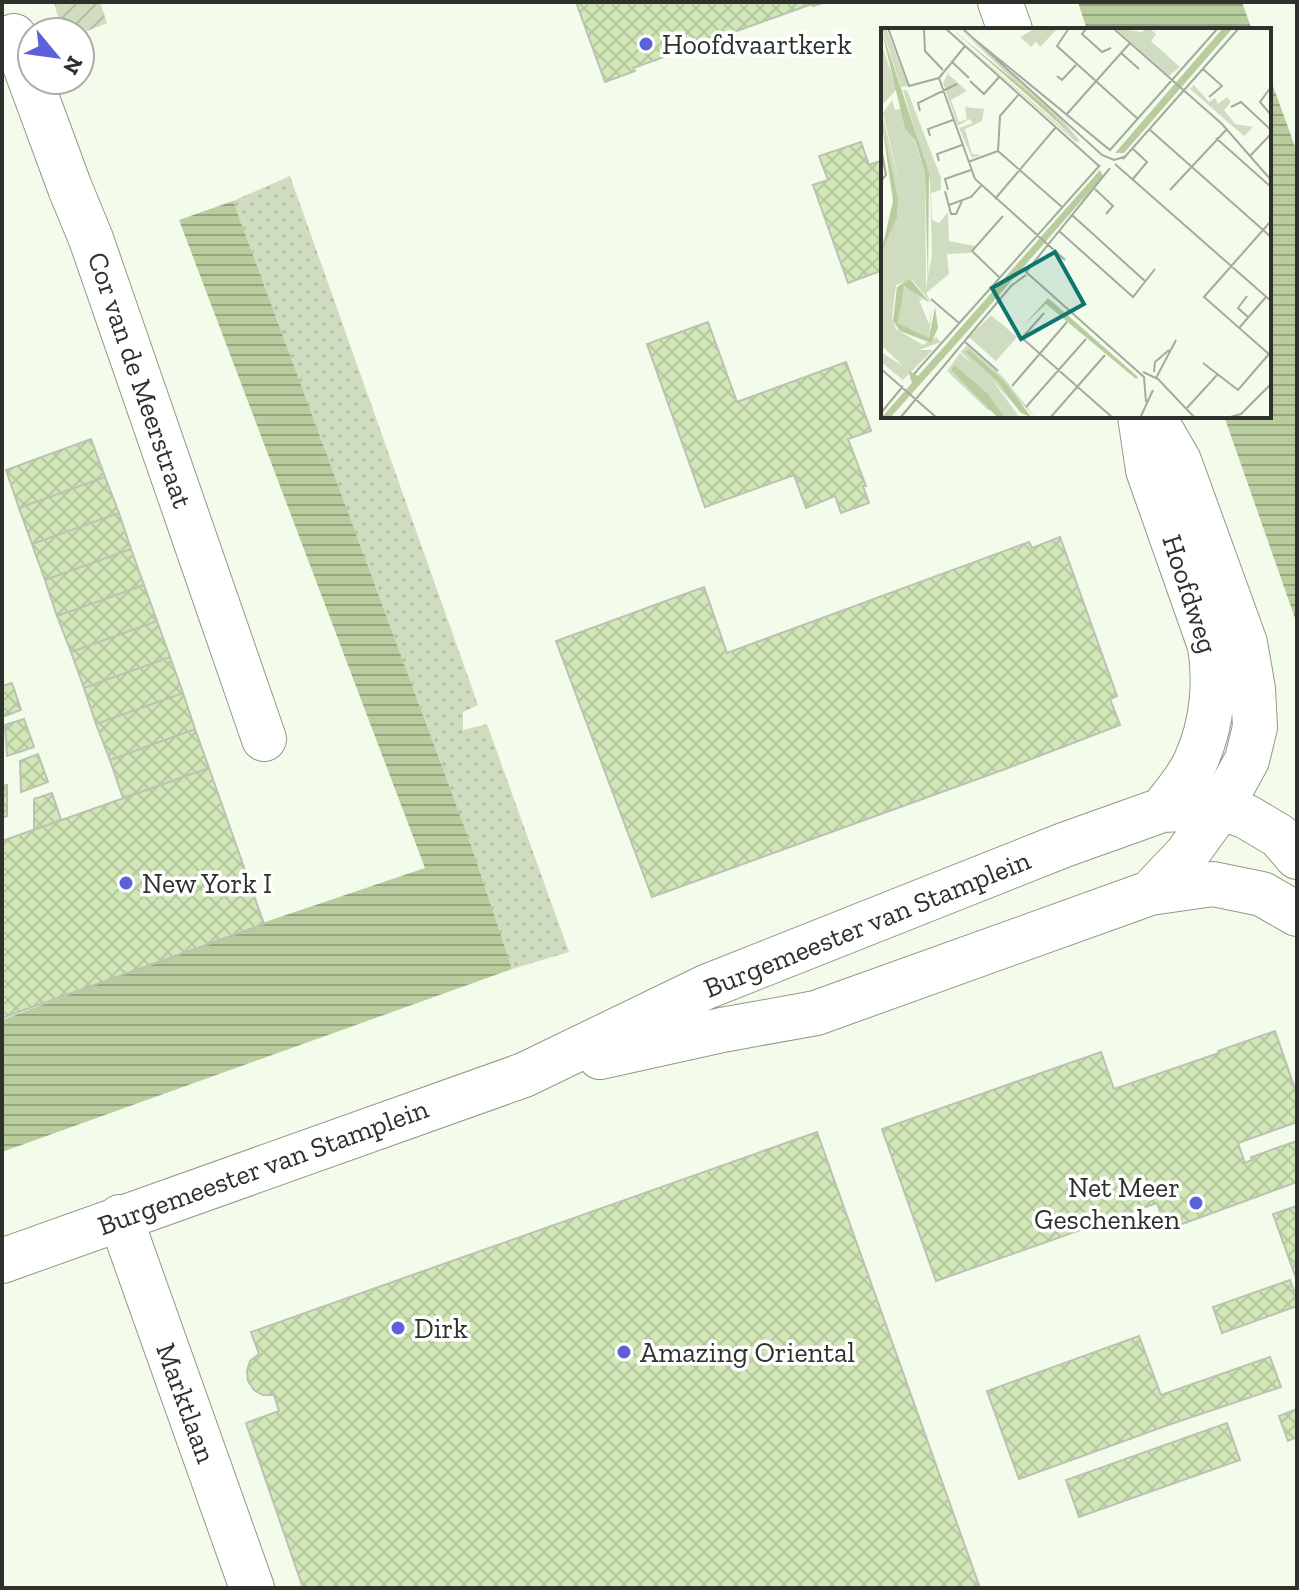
<svg xmlns="http://www.w3.org/2000/svg" width="1299" height="1590" font-family="'Zilla Slab',serif">
<style>
.grass{fill:url(#grass-dots)}
.garden{fill:url(#garden-furrows)}
.water{fill:url(#water-rules)}
.building{fill:url(#building-cross-hatch);stroke:#bbc2b2;stroke-width:2}
.lines{fill:none;stroke-linecap:round;stroke-linejoin:round}
.street-casing{stroke:#92998a;stroke-width:46}
.secondary-casing{stroke:#92998a;stroke-width:46}
.street{stroke:#fff;stroke-width:44}
.secondary{stroke:#fff;stroke-width:44}
.poi-dot{fill:#5c61d9;stroke:#fff;stroke-width:3}
.labels{text-anchor:middle;dominant-baseline:central;stroke-width:7;stroke-linejoin:round;paint-order:stroke}
.poi-label{font-size:28px;fill:#2e312b;stroke:#fff;text-anchor:start}
.street-label{font-size:28px;fill:#2e312b;stroke:#fff}
.inset-road{fill:none;stroke:#a4aa9e;stroke-width:2}
.view{fill:#0f766e;fill-opacity:0.15;stroke:#0f766e;stroke-width:4}
.inset-edge{fill:none;stroke:#2e312b;stroke-width:4}
</style>
<defs>
<pattern id="grass-dots" width="8" height="8" patternUnits="userSpaceOnUse" patternTransform="scale(2)"><rect width="8" height="8" fill="#d0dcc0"/><path d="M2 2h.1M6 6h.1" fill="none" stroke="#b3bda5" stroke-width="1.8" stroke-linecap="round"/></pattern>
<pattern id="garden-furrows" width="10" height="10" patternUnits="userSpaceOnUse" patternTransform="scale(2)"><rect width="10" height="10" fill="#d0dcc0"/><path d="M-1 1l2-2M0 10L10 0M9 11l2-2" fill="none" stroke="#b3bda5"/></pattern>
<pattern id="water-rules" width="6" height="5" patternUnits="userSpaceOnUse" patternTransform="scale(2)"><rect width="6" height="5" fill="#b8cc9e"/><path d="M0 2.5h6" fill="none" stroke="#96a681"/></pattern>
<pattern id="building-cross-hatch" width="8" height="8" patternUnits="userSpaceOnUse" patternTransform="scale(2)"><rect width="8" height="8" fill="#d2e7b8"/><path d="M0 0l8 8M0 8l8-8" fill="none" stroke="#b5c79e"/></pattern>
</defs>
<rect width="100%" height="100%" fill="#f3fbea"/>
<!-- grass -->
<path class="grass" d="M290 176 478 705 463 712V730L487 724 569 952 512 969 471 845 233 201Z"/>
<!-- garden -->
<path class="garden" d="M54 2H100L107 23 80 34V32H62Z"/>
<!-- water -->
<path class="water" d="M1078 2H1242L1252 30H1087Z
M1269 75 1297 152V624L1224 416H1269Z
M233 201 471 845 512 969 2 1152V1020L247 928 425 868 179 220Z"/>
<!-- building -->
<path class="building" d="M576 2H826L813 6 812 4 633 68 635 71 605 82Z
M861 142 869 165 883 160V270L848 283 813 185 828 180 819 156Z
M708 322 737 402 846 362 871 431 848 439 866 486H863L869 503 841 513 835 496 806 508 794 475 705 507 647 344Z
M91 439 105 477 19 508 6 470Z
M105 477 119 513 32 544 19 508Z
M119 513 131 549 45 580 32 544Z
M1060 537 1117 696 1110 699 1120 725 1008 768 652 897 556 641 704 587 727 653 1029 542 1032 548Z
M131 549 144 585 57 616 45 580Z
M144 585 157 621 71 652 57 616Z
M157 621 170 657 84 688 71 652Z
M170 657 183 693 96 724 84 688Z
M12 683 21 710 2 717V686Z
M183 693 195 729 110 760 96 724Z
M24 719 34 747 7 756 5 725Z
M195 729 209 768 123 798 110 760Z
M38 754 48 782 21 792 20 761Z
M209 768 264 924 2 1018V841Z
M7 785V816L2 818V786Z
M52 793 61 820 34 830V799Z
M1275 1031 1297 1095V1122L1238 1143 1245 1163 1252 1160 1251 1157 1297 1141V1182L1166 1230 1157 1203 936 1281 882 1129 1101 1052 1114 1089 1219 1053 1218 1051Z
M817 1132 980 1588H303L246 1423 279 1411 274 1395H263L254 1390 248 1381 247 1371 250 1361 259 1354 251 1332Z
M1297 1206V1278H1296L1273 1214Z
M1290 1280 1294 1291 1297 1290V1306L1222 1333 1213 1307Z
M1139 1336 1161 1395 1270 1357 1281 1387 1171 1424 1019 1479 987 1391Z
M1297 1409V1437L1288 1441 1279 1416Z
M1227 1423 1240 1460 1079 1517 1066 1480Z"/>
<g class="lines">
<defs>
<path id="street" d="M2 40 14 36 70 188 91 239 264 739
M120 1217 252 1588"/>
<path id="secondary" d="M1000 2 1010 30
M1140 416 1148 470 1210 646C1216 683 1212 724 1197 758 1190 777 1174 794 1162 810
M1150 893 1187 854 1221 807 1247 760 1255 727 1253 689 1245 643 1179 461 1153 416
M600 1057 722 1030 816 1013 1150 893 1213 884 1262 894 1297 914
M2 1261 524 1075 706 987 1064 845 1162 810 1221 807 1247 817 1279 836 1297 857"/>
</defs>
<!-- street casing -->
<use href="#street" class="street-casing"/>
<!-- secondary casing -->
<use href="#secondary" class="secondary-casing"/>
<!-- street -->
<use href="#street" class="street"/>
<!-- secondary -->
<use href="#secondary" class="secondary"/>
</g>
<!-- markers -->
<g class="poi-dot">
<circle cx="646" cy="44" r="8"/>
<circle cx="126" cy="883" r="8"/>
<circle cx="1196" cy="1203" r="8"/>
<circle cx="398" cy="1328" r="8"/>
<circle cx="624" cy="1352" r="8"/>
</g>
<g class="labels">
<!-- poi labels -->
<g class="poi-label">
<text x="662" y="44">Hoofdvaartkerk</text>
<text x="142" y="883">New York I</text>
<text x="1180" y="1187" text-anchor="end">Net Meer<tspan x="1180" dy="32">Geschenken</tspan></text>
<text x="414" y="1328">Dirk</text>
<text x="640" y="1352">Amazing Oriental</text>
</g>
<!-- street labels -->
<g class="street-label">
<text transform="translate(140 380) rotate(71)">Cor van de Meerstraat</text>
<text transform="translate(1190 594) rotate(72)">Hoofdweg</text>
<text transform="translate(867 924) rotate(-22)">Burgemeester van Stamplein</text>
<text transform="translate(263 1167) rotate(-20)">Burgemeester van Stamplein</text>
<text transform="translate(186 1403) rotate(70)">Marktlaan</text>
</g>
</g>
<!-- overview -->
<g transform="translate(881 28)">
<rect width="390" height="390" fill="#f3fbea"/>
<path d="M1 0H5L27 58 20 59ZM66 0 193 110 78 0 175 84 199 113 195 114ZM234 0 260 4 268 0 275 6 270 13 299 39 288 48ZM0 15 16 61 2 76 0 72ZM71 36 67 46 86 63 70 72 78 94 86 91 84 79 103 81 101 93 84 101 91 126 100 127 91 130 78 100 92 95 88 91 77 98 62 55ZM313 57 328 74 334 70 337 76 346 69 350 74 343 82 354 96 372 99 363 108 309 61ZM22 62H26L60 150V162L50 165 51 192 58 195 67 184 68 213 94 218 90 225 66 226 68 246 45 265 51 276 31 252 15 257 11 290 15 301 42 317 55 309 60 314 38 322H52L22 352 0 334V324L22 338 0 317V225L16 190 17 170 0 89 1 79V85L22 170 2 85 11 72 14 82 23 80 44 145 45 259 51 227 49 152ZM28 258 42 272H38L48 296 51 279 48 310 17 295 21 260ZM86 317 122 349 155 390 87 321 84 324 117 354 145 390 111 352 139 390H124L73 337 70 342 109 380 108 383 66 343 79 325 93 337 80 324Z" fill="#d0dcc0"/>
<path d="M155 0H177L159 19 155 14 150 19 139 9ZM110 287 136 309 115 333 88 309Z" fill="#d0dcc0"/>
<path d="M0 0 48 145 47 259 44 145 34 112 24 100ZM70 0 164 78 196 112 180 97ZM342 0H352L243 125H234ZM0 89 17 170 16 190 0 225 12 173ZM219 142 222 148 76 315 9 390H0L31 355 27 342 37 348ZM29 251 49 275 23 258 17 295 48 310 54 279 57 300 50 315 19 303 12 293 16 259ZM167 270 257 349 255 351 165 276 142 298ZM87 321 123 353 151 390 139 384 117 354 84 324ZM73 337 106 365 124 390H117L70 342Z" fill="#b8cc9e"/>
<path class="inset-road" d="M7 0 28 58 58 50M43 0 44 23 62 42M64 0 218 138M81 0 221 127 233 132 243 129M188 0 176 18 257 91M232 0 341 96 390 152M205 1 201 6 221 24 230 20M92 10 229 122 337 0M84 18 58 50 94 151 184 232M240 25 258 41M70 33 88 50M322 41 341 58 328 69M176 48 181 52 195 37M89 53 103 66 119 48M390 59 379 74 390 87M138 66 119 88 117 123 181 179M350 79 360 74 390 102M39 83 37 75 76 56M185 87 249 15M268 101 390 209M49 108 47 101 72 92M335 110 390 159M0 120 5 147 0 153M251 120 266 134 251 152M369 128 390 106M242 131 358 0M58 133 56 126 81 117M87 134 117 123M234 136 390 273M229 140 145 244 263 349 265 374M214 161 232 178 225 186M67 162 64 151 90 142M289 162 346 101M64 163 70 186H75L81 173M114 171 175 99M68 177 90 169 100 158M191 187 265 254M0 189V153M390 193 323 269 390 328M178 203 252 269 274 241M119 250 91 223 122 188M366 268 357 280 367 289M50 271 78 295M163 285 141 310 232 390M358 300 385 269M83 313 117 343M71 328 130 258 145 247M322 335 357 362 388 326M0 341 56 390M262 344 277 351 314 390M273 344 274 334 288 322M33 346 219 137M275 350 295 312M131 358 186 294M145 379 205 311M305 381 336 347M0 385 22 358M19 390 72 327M169 390 224 327M259 390 272 362M346 390 360 386 390 356"/>
<path class="view" d="M174 224 203 276 140 311 111 260Z"/>
<rect width="390" height="390" class="inset-edge"/>
</g>
<!-- border -->
<rect width="1299" height="1590" fill="none" stroke="#2e312b" stroke-width="8"/>
<!-- north arrow -->
<g transform="translate(56 56) rotate(119)"><circle r="38" fill="#ffffff" stroke="#abadaa" stroke-width="2"/>
<path d="M0-6L14 30L0 20L-14 30Z" fill="#5c61d9"/>
<text y="-12" font-size="22" font-weight="bold" text-anchor="middle" fill="#2e312b">N</text>
</g>
</svg>
